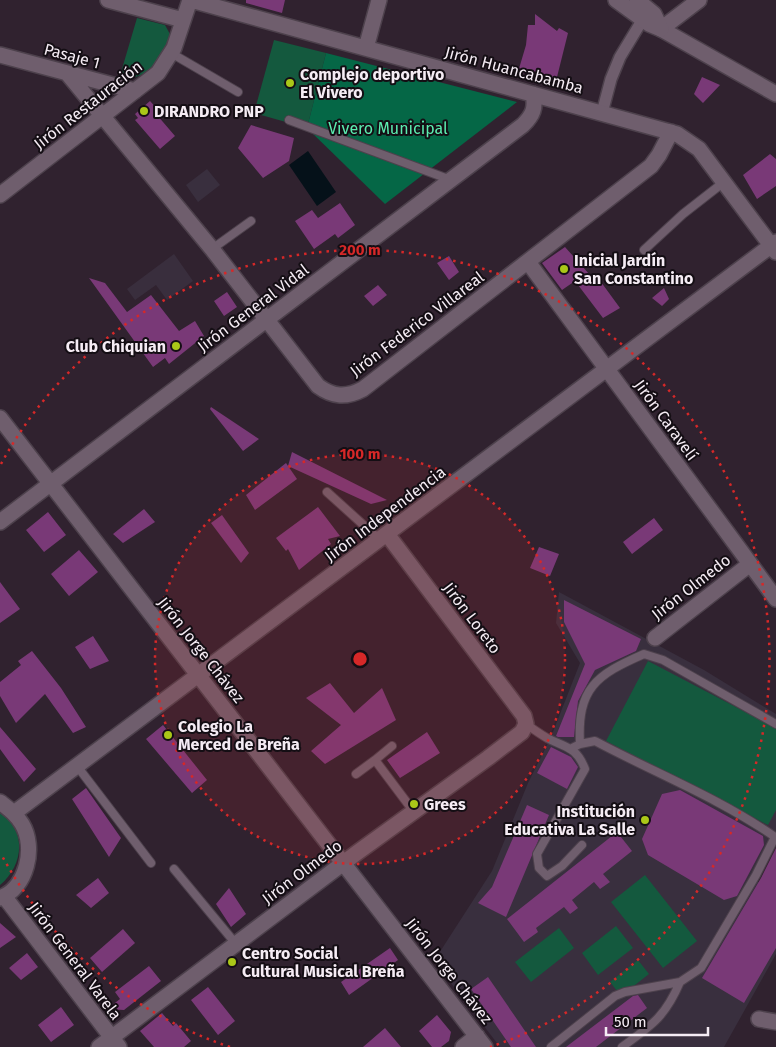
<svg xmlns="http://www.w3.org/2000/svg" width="776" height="1047" font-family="'Fira Sans',sans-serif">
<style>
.industrial{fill:#392e3d}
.education{fill:#392f3e}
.green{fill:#14593e}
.forest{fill:#056746}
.water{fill:#051119}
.building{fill:#793977}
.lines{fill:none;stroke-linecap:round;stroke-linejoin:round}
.service-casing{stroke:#4d414c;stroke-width:10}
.pedestrian-casing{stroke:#4d414c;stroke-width:14}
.minor-casing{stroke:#4d414c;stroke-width:18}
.tertiary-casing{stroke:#4d414c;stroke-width:18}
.secondary-casing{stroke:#4d414c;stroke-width:18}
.service{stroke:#6f5e6d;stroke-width:8}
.pedestrian{stroke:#6f5e6d;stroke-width:11}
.minor{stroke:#6f5e6d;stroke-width:15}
.tertiary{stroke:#6f5e6d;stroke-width:15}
.secondary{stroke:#6f5e6d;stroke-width:15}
.ring{fill:none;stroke:#d62828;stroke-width:2.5;stroke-dasharray:2.5 5}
.poi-dot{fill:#aac718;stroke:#140e14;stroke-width:2}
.labels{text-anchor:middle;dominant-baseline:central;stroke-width:4;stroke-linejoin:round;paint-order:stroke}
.street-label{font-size:16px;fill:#f5ecf4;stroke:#140e14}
.poi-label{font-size:16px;font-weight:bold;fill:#f5ecf4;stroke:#140e14;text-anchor:start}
.park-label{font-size:16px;fill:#5cedb0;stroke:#140e14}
.centre{fill:#d62828;stroke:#140e14;stroke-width:2.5}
.ring-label{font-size:15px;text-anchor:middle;font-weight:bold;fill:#d62828;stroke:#140e14;stroke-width:4;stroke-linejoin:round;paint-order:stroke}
</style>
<rect width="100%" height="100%" fill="#30222f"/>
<!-- industrial -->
<path class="industrial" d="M174 254 193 281 167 300 156 285 135 300 127 289Z"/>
<!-- education -->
<path class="education" d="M207 169 220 185 198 202 186 185Z
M559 592 704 670 776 714V843L755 880 776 893V954L724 1047H500L434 961 492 871 528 783 551 737 580 663 556 623Z"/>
<!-- green -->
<path class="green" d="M137 18 165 25 171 36C157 60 151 80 119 79Z
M274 40 326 53 307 128 254 113Z
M648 661 776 728V810L768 825 606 741Z
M0 813C28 831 23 866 0 885Z
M645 875 697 941 663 968 611 902Z
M616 926 633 948 598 975 582 953Z
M559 928 574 948 531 982 515 962Z
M638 960 649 974 621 996 610 982Z"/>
<!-- forest -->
<path class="forest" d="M326 53 517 102 385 204 307 128Z"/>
<!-- water -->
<path class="water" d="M308 151 336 192 317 206 289 165Z"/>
<!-- building -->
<path class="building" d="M246 0H285L282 13 246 3Z
M535 14 557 31 559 28 568 33 556 81 518 72 526 45 528 25H535Z
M702 77 720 85 703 103 694 94Z
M150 101 160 112 157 115 175 136 160 149 135 120 138 118 135 114Z
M251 125 294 138 289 161 263 178 238 148Z
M770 154 776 159V186L757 199 743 175Z
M340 203 355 225 338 238 335 234 314 249 295 221 312 210 318 218Z
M565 247 598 284 601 282 620 308 603 318 575 281 562 290 542 263Z
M449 256 459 272 449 280 437 263Z
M89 278 105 283 127 312 151 295 179 331 195 321 204 336 169 364 165 358 153 367Z
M378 285 387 295 373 306 364 296Z
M664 288 669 299 662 306 652 298Z
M227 292 237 307 224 316 214 301Z
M211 407 259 439 243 451 210 409Z
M292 452 387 500 371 504 288 466Z
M286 463 297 479 255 510 246 495Z
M318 507 340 536 328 539 331 544 299 570 288 549 286 551 276 538Z
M144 509 155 522 123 543 113 534Z
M48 512 66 535 44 552 26 530Z
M222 515 249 553 241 563 211 523Z
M654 518 663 530 632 554 623 542Z
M539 547 559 554 550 576 530 568Z
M79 550 98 572 69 596 51 574Z
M0 582 20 609 0 623Z
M564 600 641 639 636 651 595 670 578 701 574 737H558L556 736 585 664 564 622Z
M93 636 109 661 90 669 75 647Z
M32 651 61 688 86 727 73 733 45 694 16 723 0 696V682L21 665 18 661Z
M330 683 354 713 382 688 396 720 325 764 311 751 341 725 306 698Z
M163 725 207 780 192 793 146 739Z
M0 727 36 769 24 782 0 749Z
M427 732 440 753 400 778 387 760Z
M551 747 571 757 578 767 567 789 537 773Z
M86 788 121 838 109 857 72 799Z
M680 790 763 836 764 845 737 896 724 900 648 855 642 839 662 794Z
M527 805 549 815 506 917 478 903 492 887Z
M617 832 632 851 603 874 610 882 600 889 594 882 572 900 578 908 570 914 564 907 536 928 538 932 524 942 507 919Z
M776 848V948L744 1003 702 978 761 878Z
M98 878 109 893 91 908 76 895Z
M229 888 246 914 231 927 216 904Z
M0 923 16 937 0 948Z
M123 929 135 943 102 972 90 958Z
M390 948 398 960 349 995 341 982Z
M27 953 38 967 21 980 9 968Z
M149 966 161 981 124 1010 107 1009 120 999 115 992Z
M488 977 536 1047H511L471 989Z
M208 987 235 1021 218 1035 191 1000Z
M638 995 647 1008 596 1047H566L633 996Z
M61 1007 74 1025 51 1042 38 1025Z
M162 1013 173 1026 176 1023 191 1041 184 1047H154L140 1031Z
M437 1015 451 1032 449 1041 441 1047H432L419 1031Z
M385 1028 401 1047H363Z"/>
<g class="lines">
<defs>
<path id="service" d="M171 53 238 92
M289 120 451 180
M212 249 251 221
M644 250 683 214 724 182
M327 492 379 539
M526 724C533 729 540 734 547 738 566 748 576 746 585 769L537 854 539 868 547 876 562 866 582 845
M580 744C577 688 596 675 644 654L663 660 776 724
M375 760 392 746
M77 766 151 863
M356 774 375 760 414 812
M174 869 236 944
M551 1047 615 996 625 992 680 982 701 968 756 875 775 837C719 798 655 773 595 741L580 744 572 748
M622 1047C652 1025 665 1017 680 982"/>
<path id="pedestrian" d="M602 113 611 79 620 57 643 19"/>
<path id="minor" d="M108 0 183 20
M191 0 677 134 699 149 776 252
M366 48 379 0
M0 55 135 91
M67 73 212 249 318 386C333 397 346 398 363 389L651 166 659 155 671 132
M0 195 158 73 174 48 190 0
M528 262 776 599
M0 418 485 1047
M0 522 523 125C533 115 536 108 533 94
M655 638 750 564
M0 802C9 809 16 814 22 824 36 847 27 888 0 898
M14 813 776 242
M4 896 119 1047
M759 1019 776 1022
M99 1047 358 852 488 758 522 732 526 724 524 716 387 534
M463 1047 477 1036"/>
<path id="tertiary" d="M699 0 661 29 776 94"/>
<path id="secondary" d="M616 0 649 24 661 29
M637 0 654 14 661 29"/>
</defs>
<!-- service casing -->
<use href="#service" class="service-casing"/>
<!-- pedestrian casing -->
<use href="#pedestrian" class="pedestrian-casing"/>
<!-- minor casing -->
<use href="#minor" class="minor-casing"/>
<!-- tertiary casing -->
<use href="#tertiary" class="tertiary-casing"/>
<!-- secondary casing -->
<use href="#secondary" class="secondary-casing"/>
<!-- service -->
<use href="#service" class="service"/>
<!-- pedestrian -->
<use href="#pedestrian" class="pedestrian"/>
<!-- minor -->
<use href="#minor" class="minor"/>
<!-- tertiary -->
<use href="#tertiary" class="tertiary"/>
<!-- secondary -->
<use href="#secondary" class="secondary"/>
</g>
<!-- distance rings -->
<circle cx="360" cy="659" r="205" fill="#d62828" fill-opacity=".12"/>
<g class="ring">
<circle cx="360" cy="659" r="205"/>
<path d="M230 1047A409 409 0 0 1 1 854M1 464A409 409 0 1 1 490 1047"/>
</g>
<!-- markers -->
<g class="poi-dot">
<circle cx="290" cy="83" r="5"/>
<circle cx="144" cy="111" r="5"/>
<circle cx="564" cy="269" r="5"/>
<circle cx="176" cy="346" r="5"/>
<circle cx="168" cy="735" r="5"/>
<circle cx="414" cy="804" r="5"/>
<circle cx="645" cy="820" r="5"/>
<circle cx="232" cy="962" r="5"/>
</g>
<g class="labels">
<!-- street labels -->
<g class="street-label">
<text transform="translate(72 56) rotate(15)">Pasaje 1</text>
<text transform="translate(514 70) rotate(15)">Jirón Huancabamba</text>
<text transform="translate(88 105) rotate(-38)">Jirón Restauración</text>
<text transform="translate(253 308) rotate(-37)">Jirón General Vidal</text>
<text transform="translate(417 324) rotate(-37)">Jirón Federico Villareal</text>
<text transform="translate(666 420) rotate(54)">Jirón Caravelí</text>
<text transform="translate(385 514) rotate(-37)">Jirón Independencia</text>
<text transform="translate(691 587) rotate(-38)">Jirón Olmedo</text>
<text transform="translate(472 618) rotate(53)">Jirón Loreto</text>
<text transform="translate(201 650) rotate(52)">Jirón Jorge Chávez</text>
<text transform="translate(302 872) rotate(-37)">Jirón Olmedo</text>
<text transform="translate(75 961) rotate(53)">Jirón General Varela</text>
<text transform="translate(449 971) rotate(52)">Jirón Jorge Chávez</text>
</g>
<!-- poi labels -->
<g class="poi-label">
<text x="300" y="74">Complejo deportivo<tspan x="300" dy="18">El Vivero</tspan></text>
<text x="154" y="111">DIRANDRO PNP</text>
<text x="574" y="260">Inicial Jardín<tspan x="574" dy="18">San Constantino</tspan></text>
<text x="166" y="346" text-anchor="end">Club Chiquian</text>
<text x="178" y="726">Colegio La<tspan x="178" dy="18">Merced de Breña</tspan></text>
<text x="424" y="804">Grees</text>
<text x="635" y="811" text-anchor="end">Institución<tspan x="635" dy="18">Educativa La Salle</tspan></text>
<text x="242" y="953">Centro Social<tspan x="242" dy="18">Cultural Musical Breña</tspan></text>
</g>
<!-- park labels -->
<g class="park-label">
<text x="388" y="128">Vivero Municipal</text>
</g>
</g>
<circle cx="360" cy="659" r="8" class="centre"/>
<g class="ring-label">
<text x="360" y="255">200 m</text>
<text x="360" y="459">100 m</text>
</g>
<!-- scale -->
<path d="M606 1027v8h102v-8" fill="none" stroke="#f5ecf4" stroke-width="2.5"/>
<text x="614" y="1027" font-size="15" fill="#f5ecf4" stroke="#140e14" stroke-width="4" paint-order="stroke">50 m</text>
</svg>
